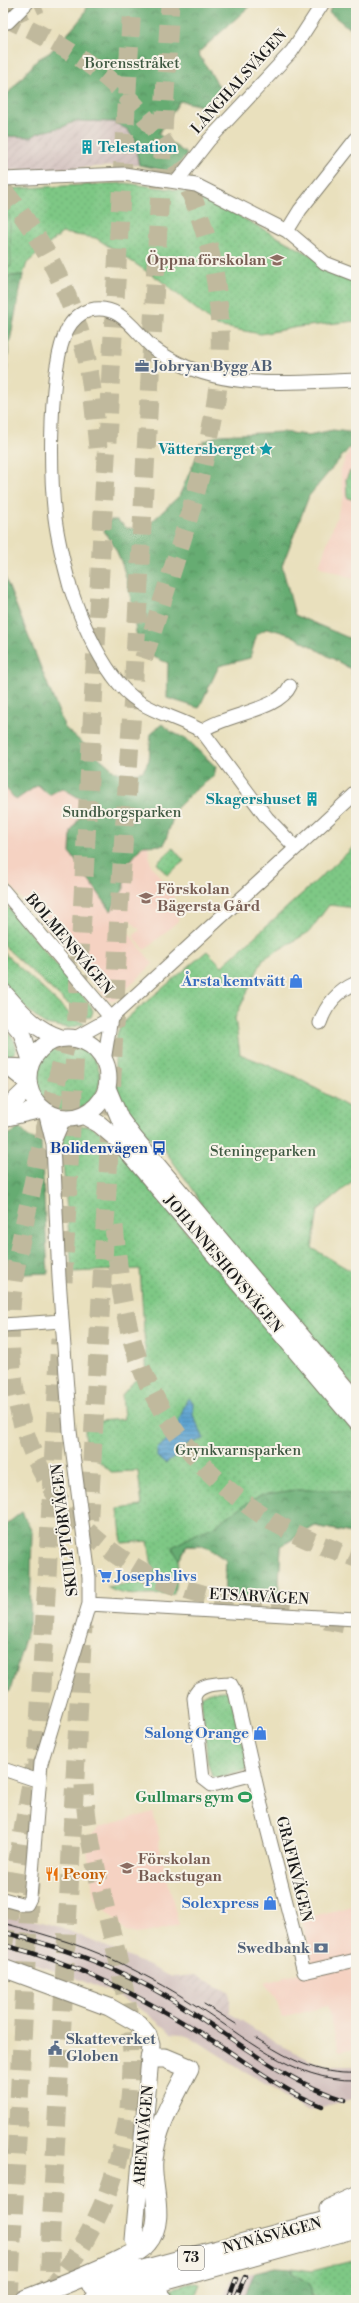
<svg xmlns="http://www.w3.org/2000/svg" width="359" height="2303" font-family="'Libre Bodoni',serif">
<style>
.built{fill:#f5d2c2}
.industrial{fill:url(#industrial-furrows)}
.railway{fill:#d1bfbd}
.grass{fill:url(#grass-dots);stroke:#4d7250}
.forest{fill:url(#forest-crowns);stroke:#416447}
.pitch{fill:#7ec885;stroke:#4d7250}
.water{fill:url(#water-rules);stroke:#3b5f76}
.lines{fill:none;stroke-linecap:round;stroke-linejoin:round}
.highway-tunnel{stroke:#c0b99d;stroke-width:19;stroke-dasharray:19 10;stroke-linecap:butt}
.minor-casing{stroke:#827e6c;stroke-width:15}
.major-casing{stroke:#827e6c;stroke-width:19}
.highway-casing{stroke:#827e6c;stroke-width:21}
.minor{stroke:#fff;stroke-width:13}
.major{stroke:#fff;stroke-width:17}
.highway{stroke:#fff;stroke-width:19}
.tram{stroke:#1c1c1c;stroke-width:1}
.rail-casing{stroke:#1c1c1c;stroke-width:4.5}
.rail{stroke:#f7f3e8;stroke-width:3;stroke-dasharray:9;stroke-linecap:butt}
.labels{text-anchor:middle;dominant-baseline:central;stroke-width:4;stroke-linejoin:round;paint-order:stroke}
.shield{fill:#f7f3e8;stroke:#5e5c59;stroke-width:1}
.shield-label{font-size:14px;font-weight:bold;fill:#1c1c1c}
.park-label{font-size:15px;fill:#3e5841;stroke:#f7f3e8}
.street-label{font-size:15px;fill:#1c1c1c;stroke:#f7f3e8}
.culture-label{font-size:15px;font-weight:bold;fill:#0d838f;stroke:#f7f3e8;text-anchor:end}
.education-label{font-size:15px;font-weight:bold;fill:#785e54;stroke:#f7f3e8;text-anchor:start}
.service-label{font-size:15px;font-weight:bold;fill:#4e5e75;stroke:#f7f3e8;text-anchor:start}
.shop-label{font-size:15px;font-weight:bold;fill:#366cbe;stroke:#f7f3e8;text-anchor:end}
.transit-label{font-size:15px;font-weight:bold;fill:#164399;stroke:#f7f3e8;text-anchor:end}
.leisure-label{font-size:15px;font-weight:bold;fill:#27864d;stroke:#f7f3e8;text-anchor:end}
.food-label{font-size:15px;font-weight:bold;fill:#c56008;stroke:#f7f3e8;text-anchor:start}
</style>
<defs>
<pattern id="industrial-furrows" width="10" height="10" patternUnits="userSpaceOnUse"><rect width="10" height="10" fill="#d1bfbd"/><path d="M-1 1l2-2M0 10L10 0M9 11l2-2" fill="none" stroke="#b3a4a2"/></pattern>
<pattern id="grass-dots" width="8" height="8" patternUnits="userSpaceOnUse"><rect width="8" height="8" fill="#7ec885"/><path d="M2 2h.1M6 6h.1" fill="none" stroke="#6cab72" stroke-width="1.8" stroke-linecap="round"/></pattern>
<pattern id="forest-crowns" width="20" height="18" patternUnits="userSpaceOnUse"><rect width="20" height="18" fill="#66ac72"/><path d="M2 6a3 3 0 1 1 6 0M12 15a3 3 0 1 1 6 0" fill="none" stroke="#538b5d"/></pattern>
<pattern id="water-rules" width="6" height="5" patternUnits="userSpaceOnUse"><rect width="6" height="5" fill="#5aa2d1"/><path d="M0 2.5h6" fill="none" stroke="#4a83a9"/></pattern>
</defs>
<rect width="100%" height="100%" fill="#f7f3e8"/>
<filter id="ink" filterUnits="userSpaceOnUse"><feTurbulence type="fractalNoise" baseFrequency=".025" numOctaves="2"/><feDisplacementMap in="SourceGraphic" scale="8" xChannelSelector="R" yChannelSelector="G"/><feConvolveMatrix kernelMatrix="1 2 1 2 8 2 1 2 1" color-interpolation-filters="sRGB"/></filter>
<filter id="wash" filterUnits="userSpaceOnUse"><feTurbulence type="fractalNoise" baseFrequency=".012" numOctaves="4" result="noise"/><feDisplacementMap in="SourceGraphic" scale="16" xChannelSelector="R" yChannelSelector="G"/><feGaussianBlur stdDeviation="0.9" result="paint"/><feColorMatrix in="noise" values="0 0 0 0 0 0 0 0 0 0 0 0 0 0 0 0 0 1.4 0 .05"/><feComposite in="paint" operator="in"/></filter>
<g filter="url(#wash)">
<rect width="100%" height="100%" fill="#e9e0bd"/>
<!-- built -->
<path class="built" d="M351 446H356V580L319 566 344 496 340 471Z
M3 785 16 800 38 785 62 787 81 799 83 811 71 832 111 911 124 888 126 867 142 846 148 845 151 865 175 896 171 900 179 910 178 921 145 950 133 936 140 930 130 920 123 926 153 964 115 1000H108L3 877Z
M153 1812 160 1840 158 1841 179 1925 152 1932 137 1934 126 1932 94 1897 87 1850 92 1836 100 1827Z
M356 1905V2048L339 2051 327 2006 282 2018 275 1995 265 1983 314 1969 302 1919Z"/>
<!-- industrial -->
<path class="industrial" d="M76 121 114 122 128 130 134 140 139 165 5 171 3 137H32L38 133 63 127Z
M3 1057 7 1059 9 1089 3 1097Z
M196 1975 230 1993V2014L172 1977Z"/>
<!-- railway -->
<path class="railway" d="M3 1912 60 1927 138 1961 172 1977 280 2045 314 2062 332 2066H356V2098L307 2111 194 2039 181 2034 171 2033 145 2012 115 1994 60 1972 3 1956Z
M255 2272 243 2300H222L231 2279Z"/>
<!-- grass -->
<path class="grass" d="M125 183 178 190 208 199 356 280V321L298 327 261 334 217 326 160 280 96 238 62 233 27 263 23 275 3 277V189Z
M350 471 356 475V493L353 500 347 497 346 479Z
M356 845V908L329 905 309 932 263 959 235 1018 240 1054 294 1076 350 1108 356 1120V1179L318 1210 312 1248 356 1274V1389L205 1212 194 1191 156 1138 150 1139C139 1126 125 1112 119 1096 114 1082 113 1044 118 1031 120 1026 124 1022 127 1018L207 951 222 966Z
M173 848 184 861 167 875 157 863Z
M3 901 91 1006 93 1011 91 1017H86L62 999 3 945Z
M3 952 73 1017 85 1024 69 1028 45 1024 23 1006 3 982Z
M3 1027C10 1035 17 1040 16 1051L7 1059 3 1057Z
M34 1078a33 33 0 1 1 66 0a33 33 0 1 1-66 0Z
M82 1126H89L105 1135 356 1433V1537L347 1532 315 1526 281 1546 278 1599 224 1596 226 1560 205 1546H187L179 1560 174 1594C154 1594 124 1599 107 1587L154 1580 148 1541 122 1543 118 1509 142 1506 138 1471 111 1472C88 1449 85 1458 85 1422L124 1419 122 1395 135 1380 147 1378 140 1269 72 1272 61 1139 62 1132Z
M224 1691 230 1692 248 1765 246 1770 217 1778 212 1776 208 1764 201 1697 210 1692Z
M356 2260V2300C315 2300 319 2303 292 2273V2268L312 2271Z
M195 2282 199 2283 193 2300H172L165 2292 170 2289Z"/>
<!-- forest -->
<path class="forest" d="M89 3H253L198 53 222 91 206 107 180 101 158 134 187 154 172 172 139 165 134 140 128 130 114 122 76 121 63 127 38 133 32 137 3 136V99L38 59 49 53 72 29 83 16Z
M333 3H356V30L345 25 329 12Z
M23 275 9 346 3 413V277Z
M333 430 356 433V446L349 448 309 496 282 566 295 615 356 641V693L351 669 291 635 268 628 257 634 250 658 219 666 199 708 167 698 168 663 139 651C132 611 130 563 104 531L109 520H117L127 528 144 529 179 496 203 442 219 435 282 432 308 435Z
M3 545 4 575 65 728 116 772 132 774 143 771 149 760 151 733 162 724 170 731 188 740 216 767 214 776 193 792 176 809 164 845 142 846 126 867 124 888 111 911 70 853 71 832 83 811 81 799 62 788 49 795 38 785 16 800 3 785Z
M20 1128 29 1137 41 1142 48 1273 3 1275V1138Z
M295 1490C310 1490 344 1488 356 1498V1537L347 1532 315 1526 281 1546 278 1599 224 1596 226 1560 205 1546H187L179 1560 172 1547 198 1533 216 1526 226 1517 260 1495Z
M22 1512 32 1532 30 1621 10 1691 3 1694V1527Z
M275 2267 292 2268V2273L310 2283 312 2296 319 2300H243L255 2272Z"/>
<!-- pitch -->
<path class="pitch" d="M3 204H9L11 267H3Z"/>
<!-- water -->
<path class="water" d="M188 1398 193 1402V1415L204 1439 185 1445 177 1456 166 1463 157 1457V1449L177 1431C177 1423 184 1406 188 1398Z"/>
</g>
<g filter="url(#ink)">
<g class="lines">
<!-- highway-tunnel -->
<path class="highway-tunnel" d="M3 17C40 33 75 52 107 78 206 163 237 300 212 424 196 506 166 587 141 667
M8 18 40 3
M3 190C44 240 73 296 87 360 93 389 95 419 98 448
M68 1036C55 1088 42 1140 31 1193 23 1231 13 1271 11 1310 5 1422 42 1515 142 1571 182 1594 244 1603 289 1613
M114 1226C117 1254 119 1282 125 1310 143 1408 205 1489 294 1533 314 1543 335 1550 356 1558
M63 1282 104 493 132 3
M87 1549 108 1172 119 910 133 695 170 3
M325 1620 356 1626
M36 1779 60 1339
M3 1948 34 1766
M48 2292C111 2221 140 2119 130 2025 120 1944 88 1867 84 1785
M9 2300 30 1884
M49 2300 51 2230 83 1626"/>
<defs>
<path id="minor" d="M3 23 8 22 27 3
M3 179 124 174 196 185 287 231 325 263 356 275
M177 181 209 140 292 51 323 3
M287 231 300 210 356 139
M290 686C279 711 224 714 202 731 167 712 138 712 113 676 94 650 80 617 70 587 64 565 58 541 55 518 50 474 48 369 67 330 72 320 80 313 90 310 119 303 133 329 151 346 159 353 168 358 178 363 233 390 296 382 356 380
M202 731 267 818 295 847
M3 890 111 1018
M320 1023C326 1005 338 991 356 983
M75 1038 111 1018 356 793
M104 1061 111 1018
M3 1065 27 1084
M3 1065 29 1066
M53 1144 64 1119
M3 1325 62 1321
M89 1604 356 1619
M3 1769 39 1781
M254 1774 212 1785 203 1778 194 1698C197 1683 218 1684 230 1683L235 1692 261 1805 304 1972 356 1960
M3 1899 21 1904H27L30 1898 41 1763 89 1604V1577L70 1431 59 1278 53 1144 45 1112"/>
<path id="major" d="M3 992C21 1012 35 1030 61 1038
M3 1010 22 1033 31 1060
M28 1078a40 40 0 1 1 80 0a40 40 0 1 1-80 0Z
M107 1088 120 1119 134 1138 356 1401
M3 1112 28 1088
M83 1115 99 1124 118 1140 356 1422
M3 1118 42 1109
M3 1968 109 2007 139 2024 148 2035 151 2045 150 2058 134 2240"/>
<path id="highway" d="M329 2209 356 2197
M91 2284 356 2213
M142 2288 158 2294 164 2300
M24 2300C57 2287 90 2275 122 2259 131 2254 141 2251 147 2243 167 2220 150 2186 153 2160 156 2126 174 2098 189 2068L165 2058H150
M94 2300 356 2228"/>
</defs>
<!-- minor casing -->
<use href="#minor" class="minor-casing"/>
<!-- major casing -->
<use href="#major" class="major-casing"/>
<!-- highway casing -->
<use href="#highway" class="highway-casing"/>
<!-- minor -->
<use href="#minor" class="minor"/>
<!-- major -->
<use href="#major" class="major"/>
<!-- highway -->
<use href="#highway" class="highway"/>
<!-- tram -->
<path class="tram" d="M3 1923C48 1935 93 1948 134 1970 154 1980 174 1991 192 2003 243 2035 293 2082 356 2080
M204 2004 236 2024
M256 2038C287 2058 317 2075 356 2073"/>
<defs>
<path id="rail" d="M3 1932C61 1947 118 1967 169 1998 227 2032 279 2080 345 2100
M3 1945C78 1963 144 1998 210 2039 247 2062 280 2090 322 2106
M228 2300 236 2279
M235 2300 245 2277"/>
</defs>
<!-- rail casing -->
<use href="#rail" class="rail-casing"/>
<!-- rail -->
<use href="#rail" class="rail"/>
</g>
</g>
<!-- icons -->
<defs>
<symbol id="building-bare" viewBox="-9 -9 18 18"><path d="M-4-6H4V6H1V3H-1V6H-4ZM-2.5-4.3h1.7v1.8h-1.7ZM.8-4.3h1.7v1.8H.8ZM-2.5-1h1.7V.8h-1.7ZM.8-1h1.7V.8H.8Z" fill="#0f9aa8" stroke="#f7f3e8" stroke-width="2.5" paint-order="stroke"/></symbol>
<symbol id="school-bare" viewBox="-9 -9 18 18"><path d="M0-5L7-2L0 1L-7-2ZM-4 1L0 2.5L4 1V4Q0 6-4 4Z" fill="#8d6e63" stroke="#f7f3e8" stroke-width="2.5" paint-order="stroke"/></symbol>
<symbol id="office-bare" viewBox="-9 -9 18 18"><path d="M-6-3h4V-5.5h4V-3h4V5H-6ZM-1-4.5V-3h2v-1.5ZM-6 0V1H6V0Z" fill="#5c6f8a" stroke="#f7f3e8" stroke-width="2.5" paint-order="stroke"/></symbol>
<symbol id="sight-bare" viewBox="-9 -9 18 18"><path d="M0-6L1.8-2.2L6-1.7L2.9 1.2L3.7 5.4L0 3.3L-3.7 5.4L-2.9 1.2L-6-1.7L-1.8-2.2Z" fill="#0f9aa8" stroke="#f7f3e8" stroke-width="2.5" paint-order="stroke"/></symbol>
<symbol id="shop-bare" viewBox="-9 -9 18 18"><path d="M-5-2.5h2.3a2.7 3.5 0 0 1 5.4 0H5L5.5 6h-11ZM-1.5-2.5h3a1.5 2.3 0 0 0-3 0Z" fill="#3f7fe0" stroke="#f7f3e8" stroke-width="2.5" paint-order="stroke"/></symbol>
<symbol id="bus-bare" viewBox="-9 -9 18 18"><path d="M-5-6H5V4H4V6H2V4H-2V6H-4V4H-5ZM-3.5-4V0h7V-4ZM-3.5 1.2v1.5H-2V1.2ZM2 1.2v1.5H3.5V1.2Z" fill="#1a4fb4" stroke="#f7f3e8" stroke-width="2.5" paint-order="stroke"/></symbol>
<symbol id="supermarket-bare" viewBox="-9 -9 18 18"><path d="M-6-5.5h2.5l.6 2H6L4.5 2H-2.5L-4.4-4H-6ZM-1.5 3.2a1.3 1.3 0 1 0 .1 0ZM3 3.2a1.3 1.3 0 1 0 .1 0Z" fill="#3f7fe0" stroke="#f7f3e8" stroke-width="2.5" paint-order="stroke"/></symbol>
<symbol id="stadium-bare" viewBox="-9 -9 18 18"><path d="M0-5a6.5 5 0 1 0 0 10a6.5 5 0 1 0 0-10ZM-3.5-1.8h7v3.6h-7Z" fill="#2e9e5b" stroke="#f7f3e8" stroke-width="2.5" paint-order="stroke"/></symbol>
<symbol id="restaurant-bare" viewBox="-9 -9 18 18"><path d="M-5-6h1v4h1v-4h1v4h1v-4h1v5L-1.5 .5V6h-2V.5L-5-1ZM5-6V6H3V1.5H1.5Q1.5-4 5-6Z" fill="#e8710a" stroke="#f7f3e8" stroke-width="2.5" paint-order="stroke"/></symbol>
<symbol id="bank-bare" viewBox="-9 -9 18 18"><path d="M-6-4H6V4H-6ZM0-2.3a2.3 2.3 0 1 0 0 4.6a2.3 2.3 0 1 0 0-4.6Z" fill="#5c6f8a" stroke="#f7f3e8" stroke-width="2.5" paint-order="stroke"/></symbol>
<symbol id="civic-bare" viewBox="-9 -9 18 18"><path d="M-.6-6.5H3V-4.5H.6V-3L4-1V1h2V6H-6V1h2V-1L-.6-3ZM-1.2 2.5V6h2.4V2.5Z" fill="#5c6f8a" stroke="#f7f3e8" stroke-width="2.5" paint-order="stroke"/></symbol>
</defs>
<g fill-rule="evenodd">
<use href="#building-bare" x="77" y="137" width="20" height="20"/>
<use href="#school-bare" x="267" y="250" width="20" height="20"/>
<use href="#office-bare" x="132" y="356" width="20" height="20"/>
<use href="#sight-bare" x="256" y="439" width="20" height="20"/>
<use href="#building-bare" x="302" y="789" width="20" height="20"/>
<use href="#school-bare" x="136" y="888" width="20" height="20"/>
<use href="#shop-bare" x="286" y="971" width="20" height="20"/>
<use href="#bus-bare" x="149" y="1138" width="20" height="20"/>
<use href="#supermarket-bare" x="95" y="1566" width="20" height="20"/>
<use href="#shop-bare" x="250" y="1723" width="20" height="20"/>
<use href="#stadium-bare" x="235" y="1787" width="20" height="20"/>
<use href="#school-bare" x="117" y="1858" width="20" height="20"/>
<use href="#restaurant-bare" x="42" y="1864" width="20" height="20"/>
<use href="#shop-bare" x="260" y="1893" width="20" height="20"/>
<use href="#bank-bare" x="311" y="1938" width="20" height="20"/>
<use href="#civic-bare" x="45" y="2038" width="20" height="20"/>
</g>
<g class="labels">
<!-- shield labels -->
<rect class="shield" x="178" y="2246" width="26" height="24" rx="3"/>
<g class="shield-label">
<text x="191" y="2258">73</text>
</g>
<!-- park labels -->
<g class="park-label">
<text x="132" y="63">Borensstråket</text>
<text x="122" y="812">Sundborgsparken</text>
<text x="263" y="1151">Steningeparken</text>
<text x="238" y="1450">Grynkvarnsparken</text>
</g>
<!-- street labels -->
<g class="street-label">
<text transform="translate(239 82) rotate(-48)">LÅNGHALSVÄGEN</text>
<text transform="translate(69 944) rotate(50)">BOLMENSVÄGEN</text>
<text transform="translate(223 1264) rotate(50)">JOHANNESHOVSVÄGEN</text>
<text transform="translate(65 1530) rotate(-97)">SKULPTÖRVÄGEN</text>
<text transform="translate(259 1597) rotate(3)">ETSARVÄGEN</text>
<text transform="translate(294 1869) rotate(76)">GRAFIKVÄGEN</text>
<text transform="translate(144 2136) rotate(-85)">ARENAVÄGEN</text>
<text transform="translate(272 2236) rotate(-15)">NYNÄSVÄGEN</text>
</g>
<!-- culture labels -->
<g class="culture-label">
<text x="98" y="147" text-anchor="start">Telestation</text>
<text x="255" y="449">Vättersberget</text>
<text x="301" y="799">Skagershuset</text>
</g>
<!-- education labels -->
<g class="education-label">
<text x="266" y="260" text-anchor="end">Öppna förskolan</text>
<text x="157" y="889">Förskolan<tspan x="157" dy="17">Bägersta Gård</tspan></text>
<text x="138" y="1859">Förskolan<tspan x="138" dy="17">Backstugan</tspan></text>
</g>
<!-- service labels -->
<g class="service-label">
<text x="153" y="366">Jobryan Bygg AB</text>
<text x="310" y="1948" text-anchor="end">Swedbank</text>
<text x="66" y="2039">Skatteverket<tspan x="66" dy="17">Globen</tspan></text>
</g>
<!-- shop labels -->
<g class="shop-label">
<text x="285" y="981">Årsta kemtvätt</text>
<text x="116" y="1576" text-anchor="start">Josephs livs</text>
<text x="249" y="1733">Salong Orange</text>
<text x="259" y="1903">Solexpress</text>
</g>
<!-- transit labels -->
<g class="transit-label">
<text x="148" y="1148">Bolidenvägen</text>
</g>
<!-- leisure labels -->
<g class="leisure-label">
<text x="234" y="1797">Gullmars gym</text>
</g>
<!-- food labels -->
<g class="food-label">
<text x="63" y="1874">Peony</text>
</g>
</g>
<!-- margin -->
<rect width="359" height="2303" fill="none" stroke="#f7f3e8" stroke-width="16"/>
</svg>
